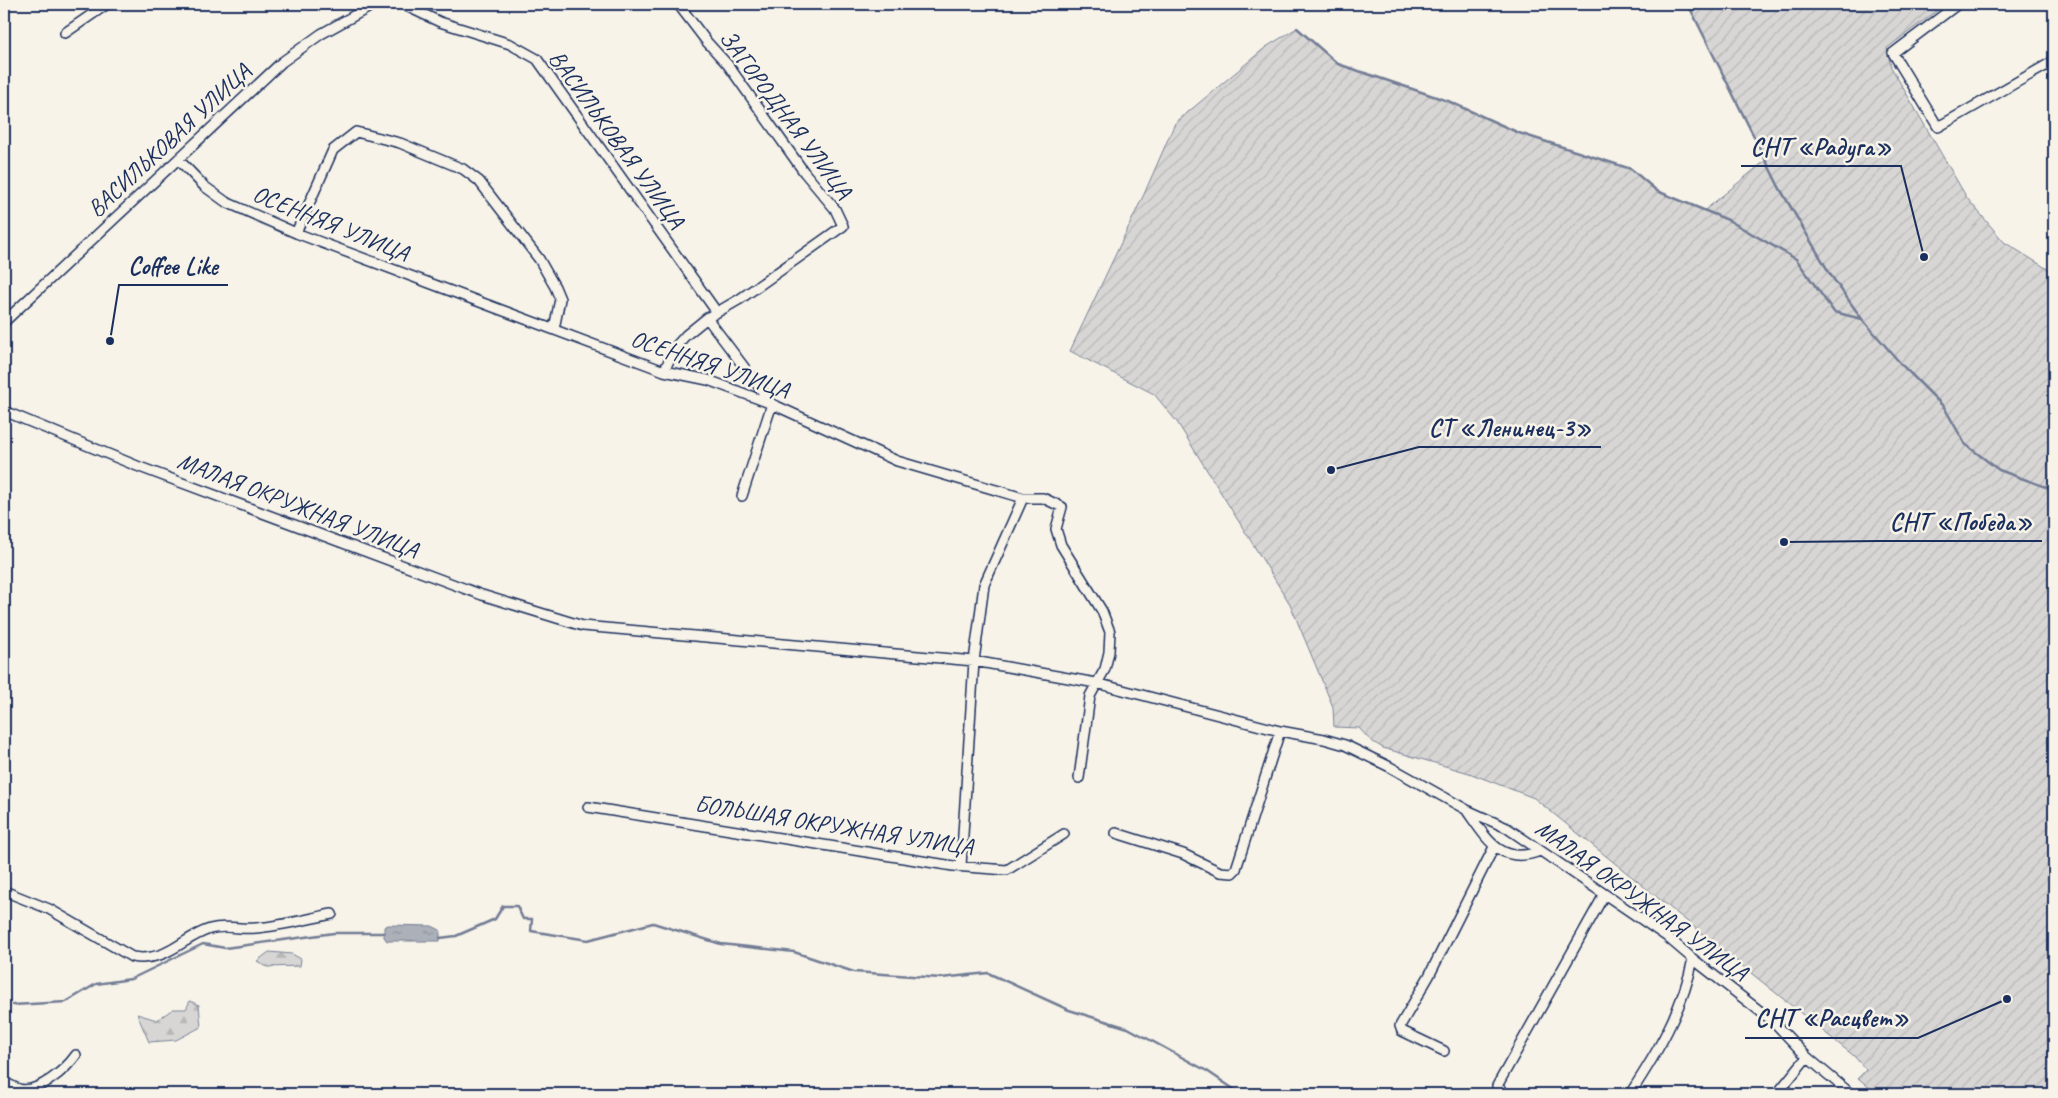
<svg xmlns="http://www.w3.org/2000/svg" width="2058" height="1098" font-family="Caveat,sans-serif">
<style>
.forest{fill:url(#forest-firs);stroke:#798299}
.garden{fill:url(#garden-furrows);stroke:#798299}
.water{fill:url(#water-ripples);stroke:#727c95}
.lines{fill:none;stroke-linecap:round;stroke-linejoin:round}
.stream{stroke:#727c95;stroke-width:2.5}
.minor-casing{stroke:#1b2f5e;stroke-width:12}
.minor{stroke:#f7f3e8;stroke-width:9}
.labels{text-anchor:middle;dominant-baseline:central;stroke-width:5;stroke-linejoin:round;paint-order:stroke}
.street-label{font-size:24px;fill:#1b2f5e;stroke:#f7f3e8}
.leader{fill:none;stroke:#1b2f5e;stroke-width:2}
.callout-dot{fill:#1b2f5e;stroke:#f7f3e8;stroke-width:2}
.callout-label{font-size:25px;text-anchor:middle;font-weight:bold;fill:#1b2f5e;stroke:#f7f3e8;stroke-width:5;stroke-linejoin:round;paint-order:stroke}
</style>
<defs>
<pattern id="forest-firs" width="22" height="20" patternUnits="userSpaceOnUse" patternTransform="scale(1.25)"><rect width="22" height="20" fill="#d7d6d4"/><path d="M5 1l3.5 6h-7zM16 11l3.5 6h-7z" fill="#b8b8b8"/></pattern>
<pattern id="garden-furrows" width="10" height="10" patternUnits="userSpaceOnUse" patternTransform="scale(1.25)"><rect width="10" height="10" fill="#d7d6d4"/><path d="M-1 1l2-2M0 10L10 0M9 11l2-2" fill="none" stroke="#b8b8b8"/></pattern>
<pattern id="water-ripples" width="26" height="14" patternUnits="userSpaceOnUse" patternTransform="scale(1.25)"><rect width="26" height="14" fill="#acb0b9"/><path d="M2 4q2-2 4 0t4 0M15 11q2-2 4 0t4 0" fill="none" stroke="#8b909a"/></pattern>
</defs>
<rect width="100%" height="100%" fill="#f7f3e8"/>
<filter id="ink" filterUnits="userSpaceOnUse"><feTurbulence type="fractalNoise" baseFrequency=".02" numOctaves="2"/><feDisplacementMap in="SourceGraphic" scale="10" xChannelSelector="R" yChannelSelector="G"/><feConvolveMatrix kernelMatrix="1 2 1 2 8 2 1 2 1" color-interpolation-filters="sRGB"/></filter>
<g filter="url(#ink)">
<!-- forest -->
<path class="forest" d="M269 952 292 954 301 959 300 966 267 967 257 961Z
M190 1001 199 1005 201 1027 176 1040 149 1042 137 1014 157 1020 173 1009H186Z"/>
<!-- garden -->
<path class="garden" d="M1688 4H1946L1887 48 1891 67 1967 198 2004 242 2054 273V1094H1877L1858 1078 1866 1070 1854 1056 1534 798 1469 773 1383 748 1370 740 1359 728 1334 727 1333 707 1290 604 1177 422 1154 394 1070 351 1145 192 1175 123 1266 47 1297 28 1338 64 1448 101 1519 133 1631 169 1657 191 1705 210 1766 160Z"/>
<!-- water -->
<path class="water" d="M388 925 432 926 440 930V941H387L384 937V927Z"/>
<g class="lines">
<!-- stream -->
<path class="stream" d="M1688 4 1779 187 1830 274 1862 319 1901 364 1944 407 1965 444 1999 470 2054 490
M1297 28 1338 64 1448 101 1519 133 1631 169 1657 191 1728 220 1796 259 1834 312 1862 319
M440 938 456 936 495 919 503 906H517L523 919H532L531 931 588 940 653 923 721 944 794 952 854 972 941 978 988 973 1069 1010 1128 1028 1207 1071 1241 1094
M13 1005 66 1002 96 984 131 979 203 944 225 948 334 933H384"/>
<defs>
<path id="minor" d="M402 4 440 22 510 44 537 59 716 311
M1958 4 1893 53 1938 127 2054 61
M65 33 107 4
M178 159 204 186 226 202 296 233 664 371 708 380 772 404 897 461 1023 498H1043L1062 507 1056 529 1061 545 1102 611 1110 632 1109 652 1105 669 1090 696 1079 778
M296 233 333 150 356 132 400 143 463 169 479 181 539 259 555 287 560 299 554 329
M707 318 772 404 742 496
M4 322 282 62 321 34 375 4
M664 371 676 346 686 335 707 318 740 299 843 226 835 209 804 172 728 65 707 42 678 4
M4 411 137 466 482 595 583 626 974 661 1096 683 1280 731 1324 739 1345 745 1390 767 1467 810 1507 828 1628 910 1666 936 1693 959 1774 1022 1807 1057 1851 1094
M588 807 953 866 1007 870 1064 834
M1467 811C1487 839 1501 866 1540 851
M1116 833 1183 854 1220 872 1232 873 1236 869 1280 731
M961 866 974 661 984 585 1023 498
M4 891 49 909 132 957C167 963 181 938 210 929 226 924 240 930 256 928 281 926 307 919 332 914
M1444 1051 1402 1031 1400 1026 1429 976 1494 847
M4 1082C8 1084 14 1087 19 1089 38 1094 66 1069 76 1055
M1505 1094 1497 1086 1604 895
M1630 1094C1657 1053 1683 1009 1693 959
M1777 1094 1807 1057"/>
</defs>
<!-- minor casing -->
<use href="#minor" class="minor-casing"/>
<!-- minor -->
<use href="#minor" class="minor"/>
</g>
</g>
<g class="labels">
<!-- street labels -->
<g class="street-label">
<text transform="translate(786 114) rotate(53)">ЗАГОРОДНАЯ УЛИЦА</text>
<text transform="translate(617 139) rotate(54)">ВАСИЛЬКОВАЯ УЛИЦА</text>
<text transform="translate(169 140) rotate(-43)">ВАСИЛЬКОВАЯ УЛИЦА</text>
<text transform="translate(331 223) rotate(22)">ОСЕННЯЯ УЛИЦА</text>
<text transform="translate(710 364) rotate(19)">ОСЕННЯЯ УЛИЦА</text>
<text transform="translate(298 505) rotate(21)">МАЛАЯ ОКРУЖНАЯ УЛИЦА</text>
<text transform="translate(834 825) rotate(9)">БОЛЬШАЯ ОКРУЖНАЯ УЛИЦА</text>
<text transform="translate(1642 900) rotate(36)">МАЛАЯ ОКРУЖНАЯ УЛИЦА</text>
</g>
</g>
<!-- callouts -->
<path class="leader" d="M1924 257L1901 166H1741M110 341L119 285H228M1331 470L1419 447H1601M1784 542L1880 541H2042M2007 999L1918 1038H1745"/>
<g class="callout-dot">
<circle cx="1924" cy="257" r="5"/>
<circle cx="110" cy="341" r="5"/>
<circle cx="1331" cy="470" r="5"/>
<circle cx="1784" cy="542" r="5"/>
<circle cx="2007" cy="999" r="5"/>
</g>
<g class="callout-label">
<text x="1821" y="155">СНТ «Радуга»</text>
<text x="173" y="274">Coffee Like</text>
<text x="1510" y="436">СТ «Ленинец-3»</text>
<text x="1961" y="530">СНТ «Победа»</text>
<text x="1832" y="1026">СНТ «Расцвет»</text>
</g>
<!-- margin -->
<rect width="2058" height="1098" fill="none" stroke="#f7f3e8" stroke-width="20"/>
<rect x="10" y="10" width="2038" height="1078" fill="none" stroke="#1b2f5e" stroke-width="2" filter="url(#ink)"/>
</svg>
